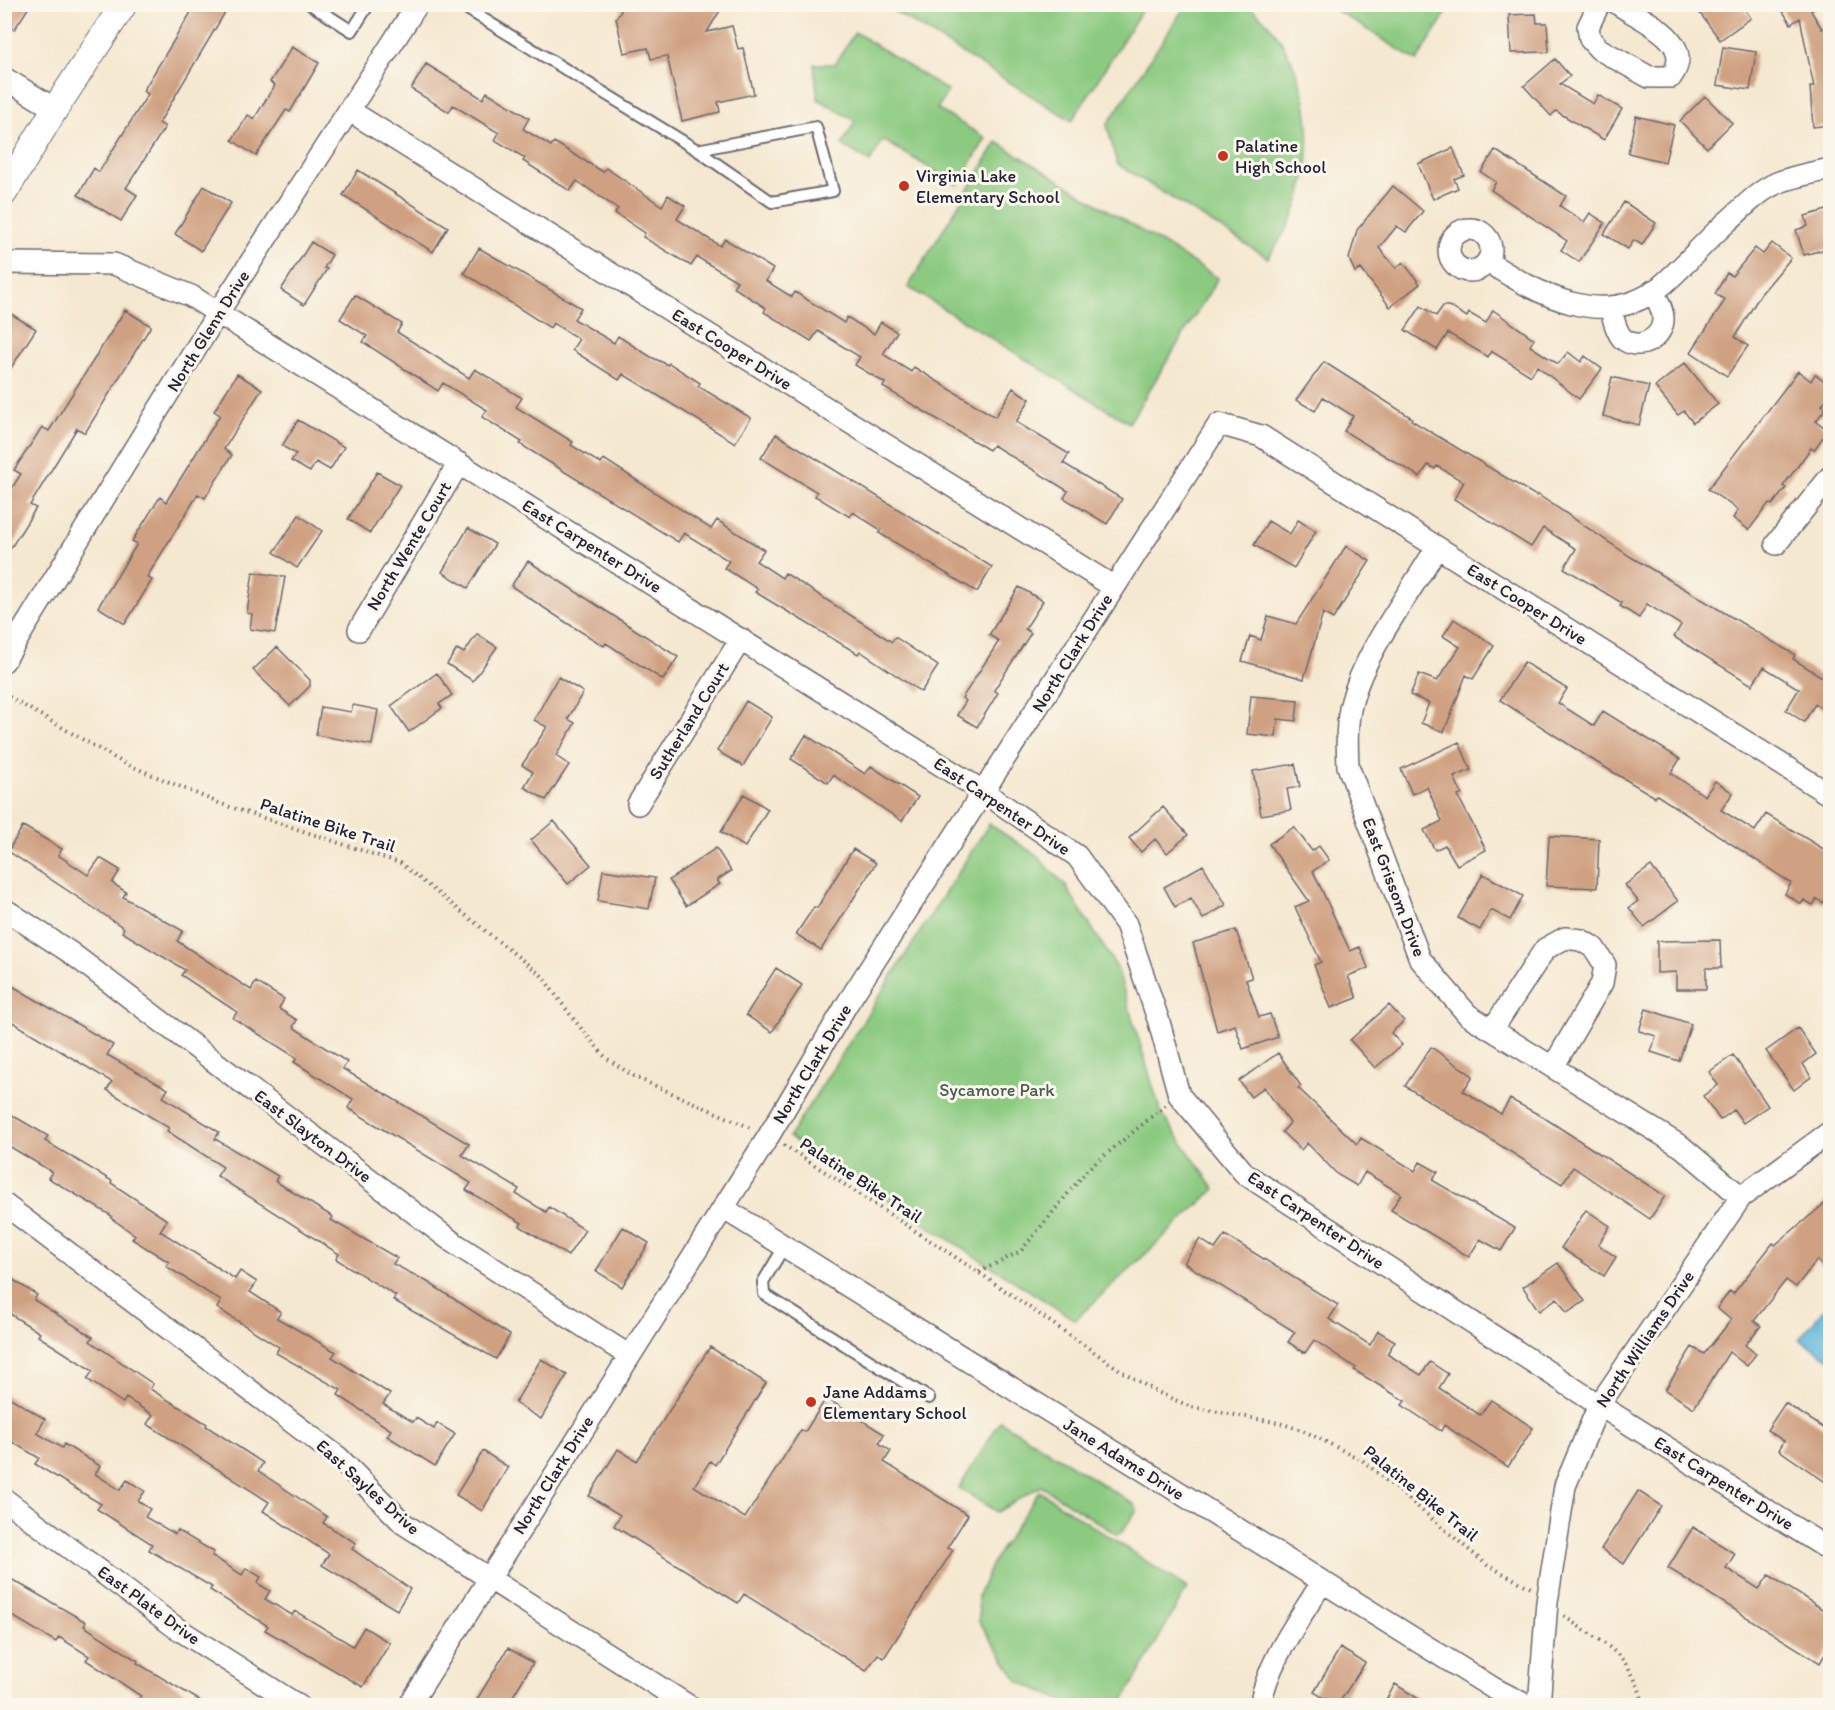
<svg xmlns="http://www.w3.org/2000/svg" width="1835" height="1710" font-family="Itim,sans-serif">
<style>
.green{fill:#8cca81;stroke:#57765e;stroke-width:1.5}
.water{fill:#5db5da;stroke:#406c8a;stroke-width:1.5}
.building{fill:#cfa081}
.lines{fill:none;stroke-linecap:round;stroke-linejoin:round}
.service-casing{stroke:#6c676f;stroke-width:14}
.minor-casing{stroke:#6c676f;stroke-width:24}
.tertiary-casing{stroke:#6c676f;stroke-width:28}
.path{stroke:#6c676f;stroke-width:4;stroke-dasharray:1.5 4.5;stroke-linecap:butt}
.service{stroke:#fff;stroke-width:10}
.minor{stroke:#fff;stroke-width:21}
.tertiary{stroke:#fff;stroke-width:26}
.poi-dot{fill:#c8321e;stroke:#fbf7ec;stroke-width:2}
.labels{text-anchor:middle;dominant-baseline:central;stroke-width:6;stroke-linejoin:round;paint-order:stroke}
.poi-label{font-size:18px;fill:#22223b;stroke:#fbf7ec;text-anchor:start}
.street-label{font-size:18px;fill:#22223b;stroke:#fbf7ec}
.park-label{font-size:18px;fill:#475d54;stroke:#fbf7ec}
</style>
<rect width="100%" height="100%" fill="#fbf7ec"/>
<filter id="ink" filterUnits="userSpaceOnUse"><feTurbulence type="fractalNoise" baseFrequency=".0167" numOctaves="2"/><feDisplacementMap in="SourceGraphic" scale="12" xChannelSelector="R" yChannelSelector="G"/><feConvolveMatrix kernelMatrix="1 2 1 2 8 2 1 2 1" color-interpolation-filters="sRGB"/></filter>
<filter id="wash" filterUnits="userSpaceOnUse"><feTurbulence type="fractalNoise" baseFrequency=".008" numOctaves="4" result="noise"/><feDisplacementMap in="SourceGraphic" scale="24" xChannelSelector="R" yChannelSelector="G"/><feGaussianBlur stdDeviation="1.35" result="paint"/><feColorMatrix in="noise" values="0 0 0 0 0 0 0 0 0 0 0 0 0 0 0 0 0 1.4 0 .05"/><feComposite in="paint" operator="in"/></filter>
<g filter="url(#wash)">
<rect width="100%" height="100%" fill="#f5e8d0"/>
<!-- green -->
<path class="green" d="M884 5H1145L1072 121Z
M1186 5H1248C1256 13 1267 21 1274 31 1314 86 1319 161 1290 223 1284 235 1275 246 1268 258L1117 164 1107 125Z
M1328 5H1451L1417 61Z
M855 32 948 91 937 109 986 138 958 185 883 140 870 162 842 145 855 121 818 99 814 64H835Z
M997 142 1218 278 1129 423 908 287Z
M989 824 1035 854 1065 885 1117 968 1161 1113 1215 1189 1075 1320 789 1137Z
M1000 1421 1134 1504 1137 1510 1121 1533 1116 1534 1041 1486 997 1512 959 1488Z
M1039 1491 1187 1588 1121 1705H1072L1018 1681 979 1621 978 1596 992 1563Z"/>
<!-- water -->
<path class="water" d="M1830 1302V1359L1799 1339Z"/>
<g id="blocks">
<!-- building -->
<path class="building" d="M4 4H31L14 30 4 23Z
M196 4H230L159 123 165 127 126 188 137 195 121 221 78 195 94 168 99 172 148 94 143 91Z
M620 4H724L707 32 732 26 738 49 743 48 754 94 718 102 720 112 682 121 667 56 651 59 648 48 624 53 616 18 621 11Z
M1693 4H1741L1751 18 1720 40Z
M1778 4H1821L1811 11 1822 29 1827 28 1830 43V125L1813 127 1810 87H1814L1800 18 1791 24Z
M1536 14 1537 23H1547L1549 52 1511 53 1509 15Z
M292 47 319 63 290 112 286 110 256 156 232 140 248 115 254 119 275 85 270 82Z
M1723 47 1756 52 1750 90 1717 85Z
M1555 59 1570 76 1560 84 1593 104 1598 95 1622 109 1604 140 1556 111 1551 116 1524 86Z
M426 64 483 99 487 92 529 118 523 129 551 146 554 142 603 172 606 168 662 206 668 195 685 206 677 219 720 246 725 239 773 269 766 281 792 297 795 292 844 323 847 317 874 334 881 322 897 332 883 354 911 372 914 367 995 417 1013 388 1030 399 1016 422 1069 454 1063 463 1122 499 1107 524 1064 498 1068 491 993 445 989 450 883 387 885 383 855 365 860 357 818 331 811 341 764 312 766 308 733 287 737 281 697 257 691 266 643 237 645 233 615 213 618 209 577 181 570 191 523 161 525 158 495 140 499 133 453 105 449 112 411 89Z
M1705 96 1732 123 1707 148 1680 121Z
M1636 116 1674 125 1665 162 1628 153Z
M1453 148 1464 175 1454 179 1458 188 1433 199 1418 164Z
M1495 150 1566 196 1560 206 1584 222 1590 213 1605 223 1579 262 1561 250 1567 241 1491 190 1496 182 1481 172Z
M358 170 448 227 433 252 343 195Z
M204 186 231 203 201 251 175 234Z
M1393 186 1423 211 1406 232 1397 226 1379 248 1396 268 1403 262 1420 284 1390 307 1361 269 1355 272 1349 259 1357 230Z
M1624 202 1656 223 1642 245 1634 240 1628 249 1604 234Z
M1830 209V248L1804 255 1796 230 1808 226 1805 216Z
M311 242 332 255 324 268 327 269 304 305 281 290Z
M1772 243 1791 258 1760 295 1735 337 1748 346 1727 376 1691 352 1725 300 1715 294 1727 273 1732 276 1755 248 1763 254Z
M479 248 581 308 574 319 614 343 618 336 651 357 668 365 669 363 700 383 698 386 751 418 735 443 623 374 619 380 572 350 579 339 553 323 550 328 464 273Z
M355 295 402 324 397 332 469 378 475 369 522 398 516 407 573 442 571 445 601 464 604 459 711 529 717 520 764 550 756 561 782 578 785 573 892 642 895 637 938 666 921 692 860 651 858 654 755 592 758 589 724 568 729 561 684 533 678 542 520 444 522 442 482 417 487 410 443 383 438 391 363 342 367 336 340 319Z
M1421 306 1436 316 1443 306H1449L1467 317 1469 313 1486 323 1493 310 1534 339 1530 346 1558 364 1568 352 1581 362 1585 356 1602 369 1579 399 1537 366 1531 376 1491 351 1488 357 1448 333 1437 350 1405 330Z
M125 310 151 326 85 433 77 428 30 505 36 508 4 559V500L21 474 14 470 42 427 49 431Z
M11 314 36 329 4 379V325Z
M1324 362 1412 418 1411 420 1536 496 1537 494 1631 557 1795 655 1793 659 1830 682V713L1815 704 1804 722 1786 710 1799 689 1764 667 1752 685 1674 637 1681 625 1647 604 1639 618 1620 606 1622 603 1564 568 1576 549 1543 528 1531 547 1454 499 1464 482 1437 466 1435 469 1428 465 1420 477 1344 431 1353 416 1323 397 1315 411 1296 400Z
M1685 363 1718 404 1693 423 1684 411 1678 415 1655 387Z
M1798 371 1811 381 1815 374 1830 385V394L1822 405 1826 408 1816 421 1828 430 1814 450 1811 448 1783 486 1786 488 1772 505 1769 503 1749 530 1733 518 1738 510 1708 489Z
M237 374 262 389 224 449 232 455 205 498 198 494 147 577 152 580 125 624 98 607 137 544 132 541 160 497 166 502 220 415 214 411Z
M1612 377 1649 386 1639 425 1603 416Z
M298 420 344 447 330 470 316 462 310 472 291 461 296 454 282 446Z
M776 434 992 567 977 592 879 533 881 530 853 512 850 517 815 496 817 492 761 458Z
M377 472 400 485 370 533 348 519Z
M299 515 322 531 297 568 274 552Z
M1298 520 1316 531 1294 568 1254 545 1268 521 1290 534Z
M468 528 495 544 468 588 442 572Z
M1346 546 1370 561 1333 619 1323 613 1304 679 1242 661 1250 636 1261 640 1268 616 1296 624Z
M528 561 678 657 663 680 606 643 604 646 567 623 511 586Z
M253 572 285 577 275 633 250 629 252 614 247 613Z
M1019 587 1043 601 1025 629 1031 633 994 690 998 693 977 727 957 715 966 701 962 698 999 641 989 635Z
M1454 619 1494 646 1473 679 1466 675 1444 732 1421 723 1429 703 1410 695 1419 674 1437 681 1460 647 1443 636Z
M477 634 497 647 473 681 447 664 457 649 464 653Z
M277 647 310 680V686L290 706 253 670Z
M1524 662 1567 689 1558 703 1594 726 1603 711 1680 759 1671 773 1705 796 1715 781 1733 793 1721 810 1755 831 1766 814 1830 853V890L1823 903 1817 899 1813 905 1804 900 1801 904 1785 894 1791 883 1657 795 1655 797 1596 762 1500 700Z
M437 673 452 695 439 704 442 708 409 732 391 706Z
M558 677 583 692 568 719 575 723 556 756 569 765 546 800 524 787 533 772 522 765 547 727 534 720Z
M1251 696 1298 700 1296 721 1278 719 1276 737 1247 734Z
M746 701 772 717 743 766 717 751Z
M353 705 378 710 372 745 316 735 321 707 351 712Z
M806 735 865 774 871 766 918 797 902 821 833 775 828 783 791 759Z
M1459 742 1471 770 1454 777 1462 794 1458 796 1486 850 1457 865 1445 845 1435 850 1424 830 1442 821 1427 787 1412 794 1401 769Z
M1295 764 1300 787 1287 789 1291 810 1261 815 1253 771Z
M744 794 768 809 745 847 721 832Z
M1163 807 1188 835 1167 853 1155 839 1141 852 1129 838Z
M554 821 591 865 568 884 531 840Z
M23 826 62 849 58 855 88 875 100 858 120 870 112 883 126 892 123 897 183 931 177 941 251 990 256 982 284 999 279 1009 297 1020 293 1027 347 1062 343 1069 469 1144 462 1155 519 1189 516 1194 546 1212 549 1207 585 1230 568 1256 520 1226 522 1223 466 1190 471 1183 348 1108 353 1099 294 1062 297 1058 233 1018 237 1012 181 975 185 970 122 932 124 928 8 851Z
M1294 827 1312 851 1319 846 1329 860 1313 871 1350 951 1360 947 1368 968 1348 976 1357 998 1331 1008 1314 965 1321 962 1295 907 1309 901 1269 844Z
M1549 836 1599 839 1597 888 1546 886Z
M716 848 731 871 717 880 720 884 686 906 669 880Z
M853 849 876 863 821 950 796 934 814 907 817 908Z
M1203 865 1226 905 1203 919 1191 898 1175 907 1164 887Z
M1651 866 1678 901 1644 927 1629 908 1638 901 1625 885Z
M603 870 655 878 649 909 598 901Z
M1483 874 1523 896 1510 920 1491 910 1480 930 1458 918Z
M1236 930 1252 978 1246 980 1259 1017 1270 1014 1278 1037 1243 1049 1235 1025 1217 1031 1193 943Z
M1720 940 1721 968H1706V989H1676V972L1657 973V941Z
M776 968 802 985 772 1032 746 1015Z
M4 981 113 1045 107 1055 168 1089 163 1097 219 1132 215 1139 278 1176 275 1181 333 1217 331 1220 397 1258 393 1264 426 1281 510 1335 496 1359 393 1300 396 1296 336 1259 339 1254 217 1176 223 1167 167 1131 169 1128 107 1090 112 1082 4 1017Z
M1389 1005 1404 1021 1391 1033 1402 1045 1375 1068 1350 1040Z
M1646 1009 1691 1024 1679 1061 1651 1052 1656 1036 1639 1031Z
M1798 1028 1816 1054 1803 1064 1811 1077 1794 1090 1766 1051Z
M1431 1047 1473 1076 1463 1091 1501 1114 1510 1099 1543 1117 1665 1196 1650 1219 1573 1167 1562 1184 1405 1086Z
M1278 1053 1301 1086 1298 1088 1357 1144 1361 1138 1415 1171 1420 1162 1438 1172 1432 1180 1515 1228 1501 1251 1480 1239 1469 1257 1391 1210 1401 1194 1365 1172 1357 1186 1338 1175 1307 1143 1301 1150 1282 1132 1290 1123 1264 1087 1251 1097 1239 1081Z
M1733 1055 1768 1106 1743 1123 1734 1110 1720 1120 1703 1096 1718 1085 1709 1072Z
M10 1114 48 1136 45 1141 112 1181 111 1183 167 1220 160 1231 235 1279 240 1271 257 1282 250 1292 281 1312 277 1318 336 1352 332 1357 390 1394 383 1404 413 1422 416 1418 434 1429 437 1423 455 1434 435 1466 387 1436 391 1430 338 1395 341 1390 276 1353 279 1347 217 1308 221 1301 166 1266 169 1262 132 1239 135 1235 111 1218 112 1216 48 1178 52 1172 4 1143V1123Z
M1830 1199V1276L1817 1260 1796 1287 1786 1280 1754 1321 1761 1326 1745 1345 1756 1354 1747 1366 1729 1352 1694 1408 1665 1390 1692 1347 1704 1354 1731 1320 1717 1308 1730 1291 1733 1294 1773 1243 1775 1245Z
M1586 1210 1610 1226 1598 1245 1616 1257 1604 1276 1561 1248Z
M623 1227 649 1243 622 1287 596 1271Z
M1225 1235 1338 1305 1329 1319 1370 1345 1378 1331 1395 1341 1387 1354 1421 1375 1430 1362 1448 1374 1439 1388 1480 1415 1491 1400 1533 1428 1508 1467 1444 1425 1441 1431 1402 1405 1405 1401 1354 1370 1356 1368 1314 1340 1305 1353 1288 1342 1295 1332 1184 1263 1200 1239 1215 1249Z
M1558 1263 1585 1301 1567 1313 1557 1298 1539 1311 1523 1287Z
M4 1274 37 1295 34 1300 93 1337 90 1341 153 1384 150 1389 207 1424 206 1426 263 1463 258 1471 327 1517 323 1523 356 1543 352 1549 410 1589 397 1610 322 1565 329 1554 263 1511 269 1502 147 1424 153 1415 126 1398 123 1403 87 1379 93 1371 38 1336 40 1333 4 1310Z
M710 1347 766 1383 715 1465 710 1461 694 1486 745 1518 801 1430 805 1432 826 1398 884 1434 879 1443 891 1451 884 1462 968 1515 947 1548 953 1550 884 1658 878 1654 866 1671 744 1594 738 1603 614 1526 620 1515 589 1496 618 1449 637 1461Z
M541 1359 567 1375 541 1419 515 1403Z
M4 1394 45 1419 37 1433 62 1448 64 1444 100 1466 95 1474 120 1490 127 1480 145 1491 138 1501 150 1509 145 1517 175 1534 177 1530 214 1552 212 1556 242 1575 246 1568 261 1577 257 1583 270 1591 265 1599 292 1615 295 1611 353 1646 364 1627 390 1643 363 1687 265 1630 268 1626 210 1590 212 1587 149 1550 152 1544 97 1509 101 1504 35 1464 39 1458 4 1437Z
M1785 1403 1830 1432V1485L1779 1450 1784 1441 1767 1430Z
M483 1451 508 1467 482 1511 456 1495Z
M1638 1491 1661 1506 1624 1564 1601 1549Z
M1693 1527 1735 1554 1726 1568 1759 1589 1769 1575 1830 1614V1646L1820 1663 1668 1568Z
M4 1575 86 1622 84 1626 138 1661 137 1663 209 1706H146L138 1700 141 1696 86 1660 89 1656 59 1637 56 1642 4 1611Z
M508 1648 533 1663 507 1706H473Z
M1340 1648 1365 1663 1337 1706 1314 1692Z
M1395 1684 1430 1706H1383Z"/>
</g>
</g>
<g filter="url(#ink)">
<use href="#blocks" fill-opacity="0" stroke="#6c676f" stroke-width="1.5"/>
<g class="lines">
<defs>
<path id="service" d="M310 4 352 31 369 4
M459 4 697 150 772 202 833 191 816 127 697 150
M415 5 454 4
M784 1247 763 1282 764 1294 929 1398"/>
<path id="minor" d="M1599 4 1588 27 1590 39 1599 49 1649 77H1671C1697 41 1643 21 1618 4
M4 78 55 109
M350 111 1114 587
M1449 250a21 21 0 1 1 42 0a21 21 0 1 1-42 0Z
M1488 262C1538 294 1605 332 1661 286 1683 268 1704 242 1727 222 1742 209 1758 191 1777 183 1794 176 1813 173 1830 169
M4 263 114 264 191 296 984 792 1077 856 1126 924 1159 1022 1179 1095 1245 1174 1599 1405 1830 1550
M1610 307C1613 316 1615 330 1622 338 1638 353 1664 338 1663 318 1663 309 1657 299 1653 291
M1776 544 1830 477
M1437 547C1410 593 1365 651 1352 701 1346 722 1347 744 1348 766L1420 959 1468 1015 1682 1147 1741 1197
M359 630 459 463
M4 661 219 311 417 5
M638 804 741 639
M4 909 71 953 454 1243 628 1355
M1492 1030 1545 949 1565 938 1581 940 1594 948 1605 965 1602 983 1553 1067
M4 1204 338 1457 404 1524 689 1706
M723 1208 1493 1688 1528 1706
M4 1499 175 1627 299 1706
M409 1706 768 1137 847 1004 1219 424 1261 436 1830 795
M1260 1706C1268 1660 1299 1621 1322 1582
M1539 1706 1547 1602 1565 1486 1599 1405 1741 1197 1830 1132"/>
<path id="tertiary" d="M4 193 55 109 124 4"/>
</defs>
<!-- service casing -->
<use href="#service" class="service-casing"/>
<!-- minor casing -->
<use href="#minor" class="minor-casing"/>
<!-- tertiary casing -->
<use href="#tertiary" class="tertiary-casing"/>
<!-- path -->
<path class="path" d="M4 694 122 762 221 804 400 863 541 975 575 1021 606 1058 635 1077 751 1128
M784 1145 978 1272 1123 1372 1155 1391 1191 1407 1280 1423 1304 1431 1362 1460 1487 1565 1531 1588
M979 1272 1021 1251 1088 1169 1166 1105
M1564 1616C1607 1648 1629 1649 1644 1706"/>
<!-- service -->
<use href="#service" class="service"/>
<!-- minor -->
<use href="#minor" class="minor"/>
<!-- tertiary -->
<use href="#tertiary" class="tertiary"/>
</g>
</g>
<!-- markers -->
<g class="poi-dot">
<circle cx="1223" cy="156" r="6"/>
<circle cx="904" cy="186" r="6"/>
<circle cx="811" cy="1402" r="6"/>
</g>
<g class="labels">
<!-- poi labels -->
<g class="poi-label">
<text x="1235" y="146">Palatine<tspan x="1235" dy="21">High School</tspan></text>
<text x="916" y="176">Virginia Lake<tspan x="916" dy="21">Elementary School</tspan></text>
<text x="823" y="1392">Jane Addams<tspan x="823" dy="21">Elementary School</tspan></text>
</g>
<!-- street labels -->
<g class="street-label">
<text transform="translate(208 331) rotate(-58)">North Glenn Drive</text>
<text transform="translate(732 349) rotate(32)">East Cooper Drive</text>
<text transform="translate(409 546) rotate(-59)">North Wente Court</text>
<text transform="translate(592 546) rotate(32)">East Carpenter Drive</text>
<text transform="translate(1527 604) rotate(32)">East Cooper Drive</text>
<text transform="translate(1072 653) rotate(-58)">North Clark Drive</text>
<text transform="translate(689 721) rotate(-58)">Sutherland Court</text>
<text transform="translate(1002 806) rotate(34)">East Carpenter Drive</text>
<text transform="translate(328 825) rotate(18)">Palatine Bike Trail</text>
<text transform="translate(1394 887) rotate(69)">East Grissom Drive</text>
<text transform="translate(812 1064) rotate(-59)">North Clark Drive</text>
<text transform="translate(313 1136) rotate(37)">East Slayton Drive</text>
<text transform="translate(861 1180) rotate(33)">Palatine Bike Trail</text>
<text transform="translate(1316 1220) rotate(34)">East Carpenter Drive</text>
<text transform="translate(1645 1339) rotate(-56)">North Williams Drive</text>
<text transform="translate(1124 1459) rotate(32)">Jane Adams Drive</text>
<text transform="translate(553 1475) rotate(-58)">North Clark Drive</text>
<text transform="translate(1724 1483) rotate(32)">East Carpenter Drive</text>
<text transform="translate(368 1487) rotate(42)">East Sayles Drive</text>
<text transform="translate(1421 1493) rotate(39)">Palatine Bike Trail</text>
<text transform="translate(149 1605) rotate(36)">East Plate Drive</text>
</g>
<!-- park labels -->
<g class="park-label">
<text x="997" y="1090">Sycamore Park</text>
</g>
</g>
<!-- margin -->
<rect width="1835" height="1710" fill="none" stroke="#fbf7ec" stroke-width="24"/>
</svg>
